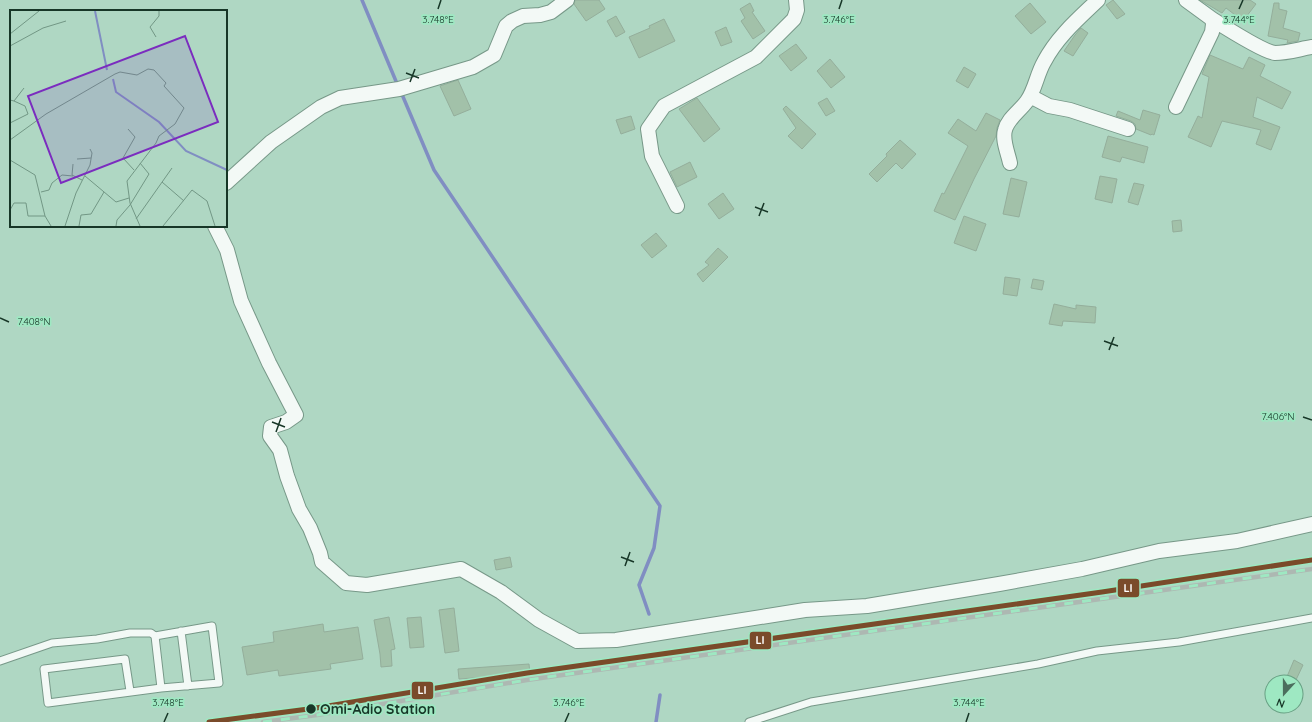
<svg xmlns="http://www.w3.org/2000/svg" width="1312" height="722" font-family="Quicksand,sans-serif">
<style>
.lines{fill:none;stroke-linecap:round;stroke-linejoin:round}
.stream{stroke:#808ec2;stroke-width:3.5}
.building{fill:#a2c1a9;stroke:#94ae9b}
.service-casing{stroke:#779888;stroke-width:9}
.minor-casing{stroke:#779888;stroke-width:16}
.service{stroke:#f3f9f6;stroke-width:7}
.minor{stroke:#f3f9f6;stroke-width:14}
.rail-casing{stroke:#adb8b2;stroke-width:4.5}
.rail{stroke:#9ee8c2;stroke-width:3;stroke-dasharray:9;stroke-linecap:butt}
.rail-1-casing{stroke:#9ee8c2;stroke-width:8}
.rail-1{stroke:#7a4b2a;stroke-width:5}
.ticks{fill:none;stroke:#173627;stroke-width:1.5}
.stop-dot{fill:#173627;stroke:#9ee8c2;stroke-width:1.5}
.labels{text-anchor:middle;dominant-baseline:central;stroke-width:3.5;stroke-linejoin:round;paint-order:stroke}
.stop-label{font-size:14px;font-weight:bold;fill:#173627;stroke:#9ee8c2;text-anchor:start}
.inset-river{fill:none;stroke:#808ec2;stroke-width:2}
.inset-road{fill:none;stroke:#729785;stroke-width:1}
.view{fill:#7b2cbf;fill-opacity:0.15;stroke:#7b2cbf;stroke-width:2}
.inset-edge{fill:none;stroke:#173627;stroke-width:2}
.ticks-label{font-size:10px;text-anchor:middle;fill:#173627;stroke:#9ee8c2;stroke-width:3.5;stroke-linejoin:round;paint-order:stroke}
.line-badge{stroke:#9ee8c2;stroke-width:1.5}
.badge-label{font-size:11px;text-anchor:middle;font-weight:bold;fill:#fff}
</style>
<rect width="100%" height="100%" fill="#afd7c3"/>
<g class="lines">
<!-- stream -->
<path class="stream" d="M362 0 398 86
M401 92 434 170 660 506 654 548 639 585 649 614
M656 722 660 695"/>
</g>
<!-- building -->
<path class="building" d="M575 0H599L605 9 586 21 574 4Z
M1113 0 1125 14 1117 19 1106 5Z
M1200 0H1250L1256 4 1243 21 1226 8 1222 13Z
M750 3 754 11 752 12 765 31 753 39 741 21 745 18 740 9Z
M1030 3 1046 22 1031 34 1015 16Z
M1274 3H1279V9L1287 11 1283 28 1300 33 1298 41 1287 43 1288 40 1268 36Z
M616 16 625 32 616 37 607 21Z
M664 19 675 41 639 58 629 37 650 28 649 26Z
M726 27 732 42 721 46 715 32Z
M1081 28 1088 33 1073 56 1064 51 1075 35Z
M796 44 807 58 791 71 779 56Z
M1210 55 1243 69 1249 57 1265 65 1260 76 1291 92 1282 109 1257 97 1253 117 1280 127 1271 150 1256 144 1261 130 1222 121 1211 147 1188 137 1198 116 1202 118 1209 77 1202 74Z
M830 59 845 77 831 88 817 71Z
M964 67 976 74 968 88 956 81Z
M458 80 471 109 454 116 440 86Z
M697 98 720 129 704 142 679 109Z
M827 98 835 111 826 116 818 103Z
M786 106 816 134 802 149 788 136 796 128 783 109Z
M1143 110 1160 115 1154 135 1152 134 1151 135 1136 129 1135 124 1131 121 1116 116 1118 111 1140 120Z
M986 113 1000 120 997 128 996 136 974 179 955 220 934 211 942 193 944 194 968 146 948 133 958 119 976 131Z
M631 116 635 129 621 134 616 120Z
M1108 136 1148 147 1144 163 1122 157 1120 162 1102 157Z
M900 140 916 154 902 169 896 163 877 182 869 174 887 156 886 154Z
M690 162 697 177 677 187 670 172Z
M1100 176 1117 179 1112 203 1095 199Z
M1011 178 1027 182 1019 217 1003 214Z
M1134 183 1144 185 1138 205 1128 202Z
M723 193 734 209 719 219 708 204Z
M964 216 986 224 976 251 954 243Z
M1181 220 1182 231 1173 232 1172 221Z
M656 233 667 246 652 258 641 245Z
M718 248 728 257 703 282 697 274 709 265 705 262Z
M1005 277 1020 279 1017 296 1003 294Z
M1033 279 1044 281 1042 290 1031 288Z
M1054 304 1076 309V305L1096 307 1095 323 1063 321 1062 326 1049 324Z
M510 557 512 567 496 570 494 560Z
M454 608 459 651 445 653 439 610Z
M389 617 395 649 391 650 392 666 381 667 380 654 374 620Z
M421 617 424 647 410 648 407 618Z
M323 624 324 632 358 627 363 659 330 664 331 669 279 676 278 670 247 675 242 647 274 642 273 632Z
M1294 660 1303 665 1295 682H1292L1286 679Z
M529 664 530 674 459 679 458 669Z"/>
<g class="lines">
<defs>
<path id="service" d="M181 631 188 686
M0 661 52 643 97 639 130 633H151L155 636 212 626 219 683 161 688 155 636
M130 691 125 659 44 669 48 703 161 688
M749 722 811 702 1038 664 1097 651 1179 642 1312 618"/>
<path id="minor" d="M1212 19C1223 26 1264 52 1275 53 1287 53 1300 49 1312 47
M1030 96 1049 106 1070 110 1128 129
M1176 107 1212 32 1213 24 1212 19 1186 0
M1010 163C1008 153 1002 140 1005 130 1008 118 1020 111 1027 101 1035 90 1037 74 1044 62 1057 37 1078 19 1098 0
M226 183 271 142 321 107 340 98 399 89 473 67 494 55 506 26 512 21 523 16 540 15 551 12 567 0
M677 206 652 156 648 129 664 106 756 57 794 19 797 10 796 0
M215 226 227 250 241 301 269 363 296 415 286 422 271 427 270 436 280 450 287 476 299 509 310 528 320 553 322 562 346 583 367 585 461 569 501 592 539 620 577 641 616 640 805 610 867 606 999 584 1082 569 1159 551 1237 541 1312 524"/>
</defs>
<!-- service casing -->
<use href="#service" class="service-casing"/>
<!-- minor casing -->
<use href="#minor" class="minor-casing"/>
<!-- service -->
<use href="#service" class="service"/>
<!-- minor -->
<use href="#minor" class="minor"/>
<defs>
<path id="rail" d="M263 722 317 715 527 680 1312 569"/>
</defs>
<!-- rail casing -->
<use href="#rail" class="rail-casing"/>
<!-- rail -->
<use href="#rail" class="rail"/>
<defs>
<path id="rail-1" d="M209 722 316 708 527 673 1102 592 1312 560"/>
</defs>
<!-- rail-1 casing -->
<use href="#rail-1" class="rail-1-casing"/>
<!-- rail-1 -->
<use href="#rail-1" class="rail-1"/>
</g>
<!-- ticks -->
<path class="ticks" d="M438 9 441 0M839 9 842 0M1239 9 1243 0M406 73 419 78M410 82 415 69M755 207 768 212M759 216 764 203M0 318 9 322M1104 341 1118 346M1109 350 1114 337M1303 417 1312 420M272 422 285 427M276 432 281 418M621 557 634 562M625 566 630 552M164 722 168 713M565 722 569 713M966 722 969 713"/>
<!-- markers -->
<circle class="stop-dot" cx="311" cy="709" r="5.5"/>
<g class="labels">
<!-- stop labels -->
<g class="stop-label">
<text x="320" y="709">Omi-Adio Station</text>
</g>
</g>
<!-- overview -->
<g transform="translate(10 10)">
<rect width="217" height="217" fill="#afd7c3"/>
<path class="inset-river" d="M85 1 97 60M103 69 106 82 149 112 176 141 217 160"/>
<path class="inset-road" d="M0 24 29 1M146 27 140 17 149 6V1M0 36 33 18 56 11M0 90 4 91 14 78M0 113 18 104 15 96 4 91M118 119 125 127 113 148 124 160M0 130 36 104 105 64 110 62 127 65 138 59 144 60 156 73 154 76 174 98 165 114 149 126 146 133 117 171 120 193 130 216M67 149 81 148M0 150 25 165 35 206M63 154 62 165 72 170M75 166 106 192 119 188M152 172 174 191M31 182 39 180 42 173 52 165 63 166M0 200 4 193H16L18 206H35L41 216M126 209 162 158M55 216 66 183 80 155 82 143 80 139M69 216 71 205 81 204 94 182M106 216 107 210 120 195 139 164 130 153M153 216 182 180 197 191 205 216"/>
<path class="view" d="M175 26 208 112 51 173 18 86Z"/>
<rect width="217" height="217" class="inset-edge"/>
</g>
<g class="ticks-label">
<text x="438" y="23">3.748°E</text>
<text x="839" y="23">3.746°E</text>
<text x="1239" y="23">3.744°E</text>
<text x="34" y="325">7.408°N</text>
<text x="1278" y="420">7.406°N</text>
<text x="168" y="706">3.748°E</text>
<text x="569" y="706">3.746°E</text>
<text x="969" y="706">3.744°E</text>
</g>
<g class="line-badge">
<rect x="1117" y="578" width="23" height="20" rx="4" fill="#7a4b2a"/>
<rect x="749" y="631" width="23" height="19" rx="4" fill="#7a4b2a"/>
<rect x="411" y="681" width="23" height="19" rx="4" fill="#7a4b2a"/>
</g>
<g class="badge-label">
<text x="1128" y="592">LI</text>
<text x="760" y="644">LI</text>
<text x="422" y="694">LI</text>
</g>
<!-- north arrow -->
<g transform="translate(1284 694) rotate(201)"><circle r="19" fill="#9ee8c2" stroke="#68a184"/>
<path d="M0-3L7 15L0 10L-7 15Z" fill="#4c6e5e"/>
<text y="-6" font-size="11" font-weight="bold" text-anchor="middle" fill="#173627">N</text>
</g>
</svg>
